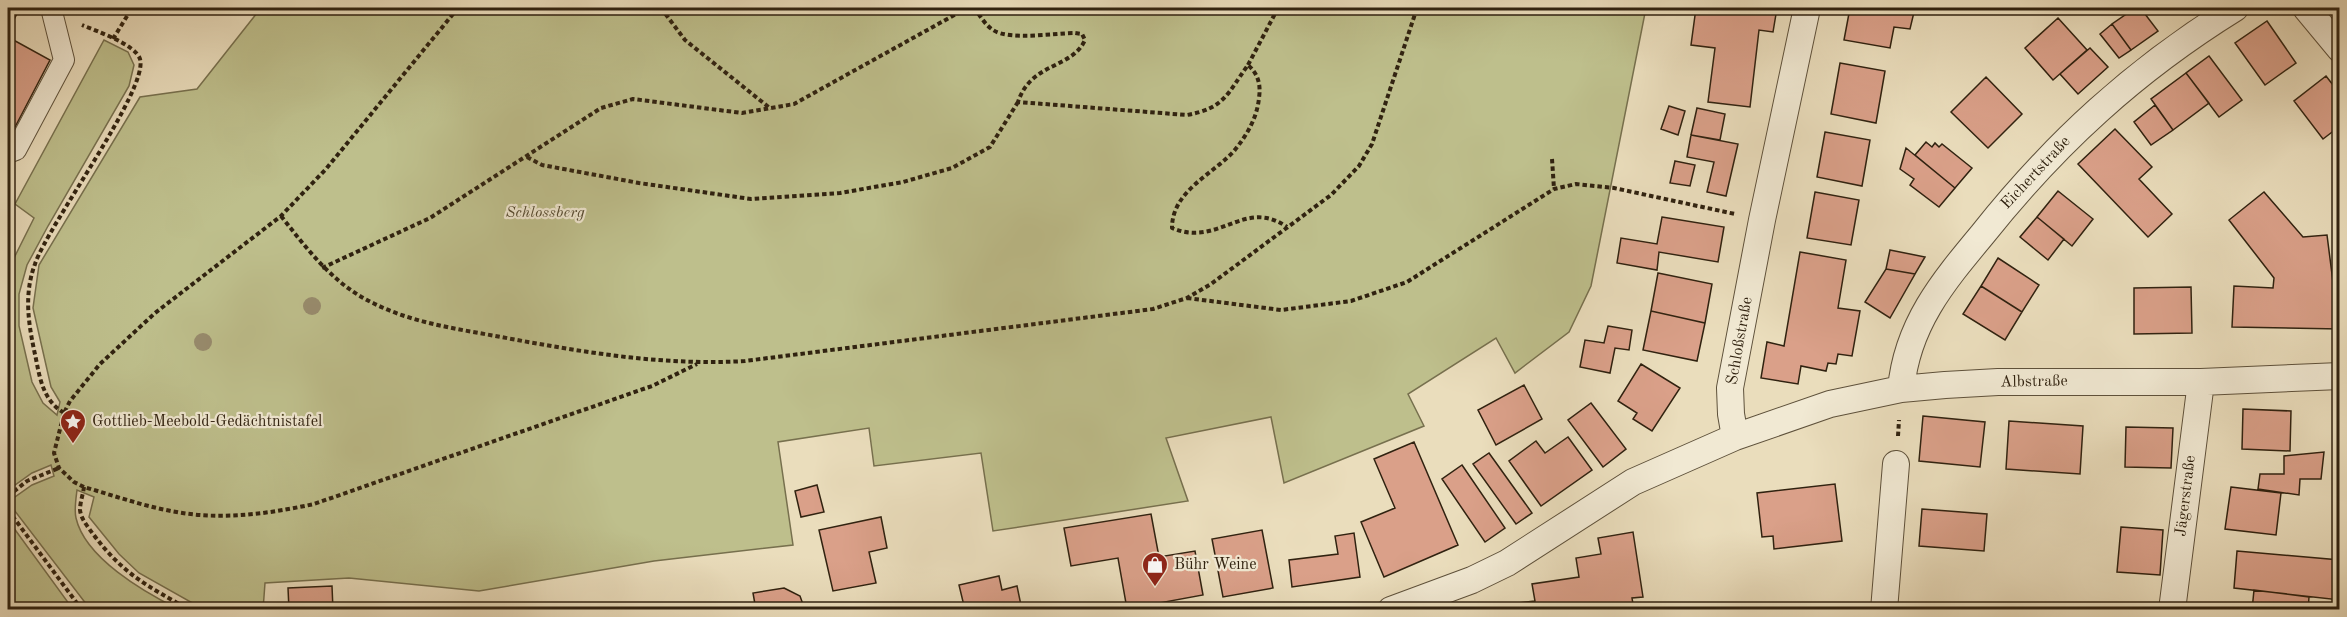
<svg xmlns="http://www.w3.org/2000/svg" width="2347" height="617" font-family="'Old Standard TT',serif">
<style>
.green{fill:#bebf8c;stroke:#77704e;stroke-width:1.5}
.building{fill:#daa089;stroke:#302210;stroke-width:1.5}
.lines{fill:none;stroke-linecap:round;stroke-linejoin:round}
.pedestrian-casing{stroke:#5e513b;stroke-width:22}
.minor-casing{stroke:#5e513b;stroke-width:28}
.path{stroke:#302210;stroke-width:4;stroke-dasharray:4.5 3;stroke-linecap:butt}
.pedestrian{stroke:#f1e9d3;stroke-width:20}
.minor{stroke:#f1e9d3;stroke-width:26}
.tree{fill:#988c6e}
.labels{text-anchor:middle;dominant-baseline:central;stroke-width:4.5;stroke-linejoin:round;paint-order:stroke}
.street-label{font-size:16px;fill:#302210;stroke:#f1e9d3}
.park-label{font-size:16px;font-style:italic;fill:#54492f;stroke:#f1e9d3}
.poi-label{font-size:16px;fill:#302210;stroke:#f1e9d3;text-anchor:start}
</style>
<rect width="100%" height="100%" fill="#eaddbc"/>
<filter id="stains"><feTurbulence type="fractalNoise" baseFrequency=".00333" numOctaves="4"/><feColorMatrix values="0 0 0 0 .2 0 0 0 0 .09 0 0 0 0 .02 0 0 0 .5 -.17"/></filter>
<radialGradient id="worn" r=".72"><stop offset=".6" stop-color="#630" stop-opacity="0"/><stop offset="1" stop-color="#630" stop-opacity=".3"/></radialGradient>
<!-- green -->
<path class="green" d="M261 8H1646L1591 286 1569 332 1515 373 1496 338 1408 394 1424 426 1284 483 1271 417 1166 438 1188 501 993 531 981 453 874 466 869 428 778 442 793 545 654 561 479 591 349 578 265 583 263 610 203 609 139 573 119 554 89 517 94 497 77 490C76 498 74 510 76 518 85 558 144 592 178 609H90L8 502 32 485 54 476 51 465 32 473 8 490V270L34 218 15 204 104 40 128 52 134 65 129 86 48 226 27 265 19 294V326L32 382 43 403 57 415 60 402 51 387 33 308 39 265 140 97 197 89Z
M8 520 72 608 74 609H12L8 604Z"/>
<!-- building -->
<path class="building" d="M8 8H20L8 31Z
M57 8H96L95 14Z
M1696 8H1777L1773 32 1759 30 1750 107 1708 102 1715 48 1691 45Z
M1850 8H1915L1910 29 1894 27 1890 48 1844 40Z
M2128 13 2145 14 2158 31 2131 50 2112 24Z
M2058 18 2087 50 2053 80 2025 48Z
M2267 21 2296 63 2265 85 2235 43Z
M2112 24 2131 50 2119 58 2100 34Z
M8 37 50 60 14 129 8 126Z
M2090 48 2108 67 2078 94 2060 74Z
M2209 56 2242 100 2219 117 2186 73Z
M1840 63 1885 71 1876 123 1831 114Z
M2186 73 2209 103 2173 130 2151 99Z
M2326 76 2340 94V126L2323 139 2294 101Z
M1986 77 2022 114 1988 148 1951 112Z
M2155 105 2173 130 2151 145 2134 122Z
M1669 106 1685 111 1678 135 1661 129Z
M1697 108 1725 114 1720 140 1691 135Z
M2115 129 2152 167 2139 179 2172 214 2148 237 2078 164Z
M1825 132 1870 140 1862 186 1817 177Z
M1691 135 1738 144 1726 196 1707 192 1714 162 1687 157Z
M1926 142 1932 147 1935 143 1939 147 1942 144 1972 168 1955 188 1915 155Z
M1906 148 1955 188 1939 207 1910 185 1914 179 1900 169Z
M1675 161 1695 165 1690 186 1670 183Z
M2058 191 2093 219 2072 246 2037 217Z
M1815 192 1859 200 1851 245 1807 238Z
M2264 192 2303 237 2327 235 2333 282H2340V329L2232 327 2234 286 2273 288 2274 278 2229 220Z
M1662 217 1724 227 1718 262 1659 252 1657 270 1617 263 1621 238 1657 244Z
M2037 217 2064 239 2048 260 2020 237Z
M1890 250 1925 257 1915 274 1886 269Z
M1800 252 1846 260 1838 308 1860 311 1852 356 1838 354 1836 364 1828 363 1826 371 1801 366 1798 384 1761 378 1767 342 1784 346Z
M1998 258 2039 285 2022 312 1981 286Z
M1886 269 1915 274 1890 318 1865 302Z
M1658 273 1712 284 1705 323 1651 311Z
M1981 286 2022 312 2005 340 1963 314Z
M2191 287 2192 333 2134 334V288Z
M1651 311 1705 323 1697 361 1643 350Z
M1608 326 1632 330 1629 350 1615 348 1610 373 1580 367 1585 340 1604 343Z
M1641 364 1680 388 1652 431 1633 419 1637 413 1618 401Z
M1524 385 1542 419 1496 445 1478 410Z
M1591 403 1626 449 1603 467 1568 420Z
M2243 409 2291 411 2290 451 2242 449Z
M1923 416 1985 422 1980 467 1919 461Z
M2009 421 2083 426 2080 474 2006 469Z
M2126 427 2173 428 2171 468 2125 467Z
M1568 437 1592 470 1541 506 1509 461 1536 441 1545 453Z
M1414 442 1458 545 1384 577 1361 522 1395 508 1374 459Z
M2324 452 2321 479H2300L2299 495 2258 489 2260 474H2284V456Z
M1489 453 1532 513 1516 524 1473 464Z
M1462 465 1505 528 1485 542 1442 479Z
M1835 484 1842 541 1774 549 1773 536 1762 537 1757 493Z
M817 485 824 512 801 517 795 491Z
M2231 487 2281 493 2276 535 2225 529Z
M1922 509 1987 514 1984 551 1919 546Z
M1151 514 1159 557 1195 551 1203 595 1127 609 1118 558 1071 566 1064 528Z
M881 517 887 548 869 552 876 583 833 591 819 530Z
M2121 527 2163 530 2160 575 2117 572Z
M1262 530 1273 588 1223 597 1212 539Z
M1633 532 1643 597 1632 598 1634 610H1494V606L1535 601 1532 584 1579 577 1576 558 1601 554 1598 538Z
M1354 533 1360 577 1292 587 1289 560 1338 554 1335 536Z
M2237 551 2340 560V600L2234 588Z
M999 576 1002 590 1017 586 1022 610H965L959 585Z
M332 586 333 610H289L288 588Z
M784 588 800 596 805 610H756L753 593Z
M2254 590 2309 597 2308 610H2252Z"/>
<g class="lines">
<defs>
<path id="pedestrian" d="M8 153 16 150 64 60 51 8"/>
<path id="minor" d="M2306 8 2340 49
M1901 389C1907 325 1942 283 1982 235 2055 143 2135 70 2235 8
M1735 437 1731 414 1730 388 1762 220 1807 8
M1391 610 1472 580 1507 563 1633 482 1735 437 1830 404 1901 389 1945 385 1998 382H2201L2340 376
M1884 610 1896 464
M2172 610 2201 382"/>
</defs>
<!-- pedestrian casing -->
<use href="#pedestrian" class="pedestrian-casing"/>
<!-- minor casing -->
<use href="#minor" class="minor-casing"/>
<!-- path -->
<path class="path" d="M458 8 326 169 281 216 155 313 100 364 70 401 64 413 54 453 59 468 74 482 84 487C122 498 160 512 200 515 237 518 277 512 314 504L652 386 697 364
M661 8 685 40 771 109
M974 8C979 14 985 25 993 30 1010 41 1054 33 1075 33L1082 34 1085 40C1072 69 1031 62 1018 102L1187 115C1225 108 1227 94 1248 65 1258 74 1261 84 1259 98 1257 118 1247 135 1234 151 1212 175 1172 191 1172 228 1219 248 1244 197 1287 227
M113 39 132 8
M1248 65 1278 8
M527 157 542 165 639 183 751 199 840 193 903 182 952 168 990 147 1018 102
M1552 159 1554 189
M281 216C308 250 333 284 373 303 412 323 458 329 501 337 582 352 662 366 745 361L1153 309 1187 298 1211 284 1331 195 1359 166 1372 144 1417 8
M322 268 430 218 601 108 633 99 742 113 794 104 967 8
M1187 298 1281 310 1351 301 1407 282 1554 189 1576 184 1614 188 1735 214
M64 413C44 401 40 380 36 359 29 327 23 296 35 264 48 225 149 89 140 59 135 44 96 31 82 25
M1898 436 1899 420
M84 487C83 494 80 503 80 510 81 519 88 527 93 534 123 574 147 586 190 610
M8 496 27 481 59 468
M8 510 82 610"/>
<!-- pedestrian -->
<use href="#pedestrian" class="pedestrian"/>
<!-- minor -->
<use href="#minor" class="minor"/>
</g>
<!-- trees -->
<g class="tree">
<circle cx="312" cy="306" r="9"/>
<circle cx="203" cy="342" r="9"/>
</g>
<!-- icons -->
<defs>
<symbol id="sight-pin" viewBox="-11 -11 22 30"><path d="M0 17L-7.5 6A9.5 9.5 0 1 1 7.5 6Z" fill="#8f2418" stroke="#f1e9d3"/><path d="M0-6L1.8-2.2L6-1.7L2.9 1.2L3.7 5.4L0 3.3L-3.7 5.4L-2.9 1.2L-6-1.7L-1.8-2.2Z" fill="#fff"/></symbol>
<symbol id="shop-pin" viewBox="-11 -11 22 30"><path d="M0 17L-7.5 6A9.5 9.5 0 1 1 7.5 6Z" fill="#8f2418" stroke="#f1e9d3"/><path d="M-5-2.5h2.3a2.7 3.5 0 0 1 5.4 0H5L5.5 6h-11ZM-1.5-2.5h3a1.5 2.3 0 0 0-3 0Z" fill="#fff"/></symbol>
</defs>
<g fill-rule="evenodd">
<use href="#sight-pin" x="58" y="407" width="30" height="40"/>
<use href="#shop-pin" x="1140" y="550" width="30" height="40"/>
</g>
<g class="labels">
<!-- street labels -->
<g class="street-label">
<text transform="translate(2036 173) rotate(-47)">Eichertstraße</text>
<text transform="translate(1740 341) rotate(-80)">Schloßstraße</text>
<text transform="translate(2034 382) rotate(-1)">Albstraße</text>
<text transform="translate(2186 496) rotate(-83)">Jägerstraße</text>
</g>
<!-- park labels -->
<g class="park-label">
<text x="545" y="213">Schlossberg</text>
</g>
<!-- poi labels -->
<g class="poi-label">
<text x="92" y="422">Gottlieb-Meebold-Gedächtnistafel</text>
<text x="1174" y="565">Bühr Weine</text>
</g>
</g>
<!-- margin -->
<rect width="2347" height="617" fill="none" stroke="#eaddbc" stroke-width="30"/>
<rect x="9" y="9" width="2329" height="599" fill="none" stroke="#302210" stroke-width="3"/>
<rect x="15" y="15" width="2317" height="587" fill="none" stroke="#302210" stroke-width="1.5"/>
<rect width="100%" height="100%" filter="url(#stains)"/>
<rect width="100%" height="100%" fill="url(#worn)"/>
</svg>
